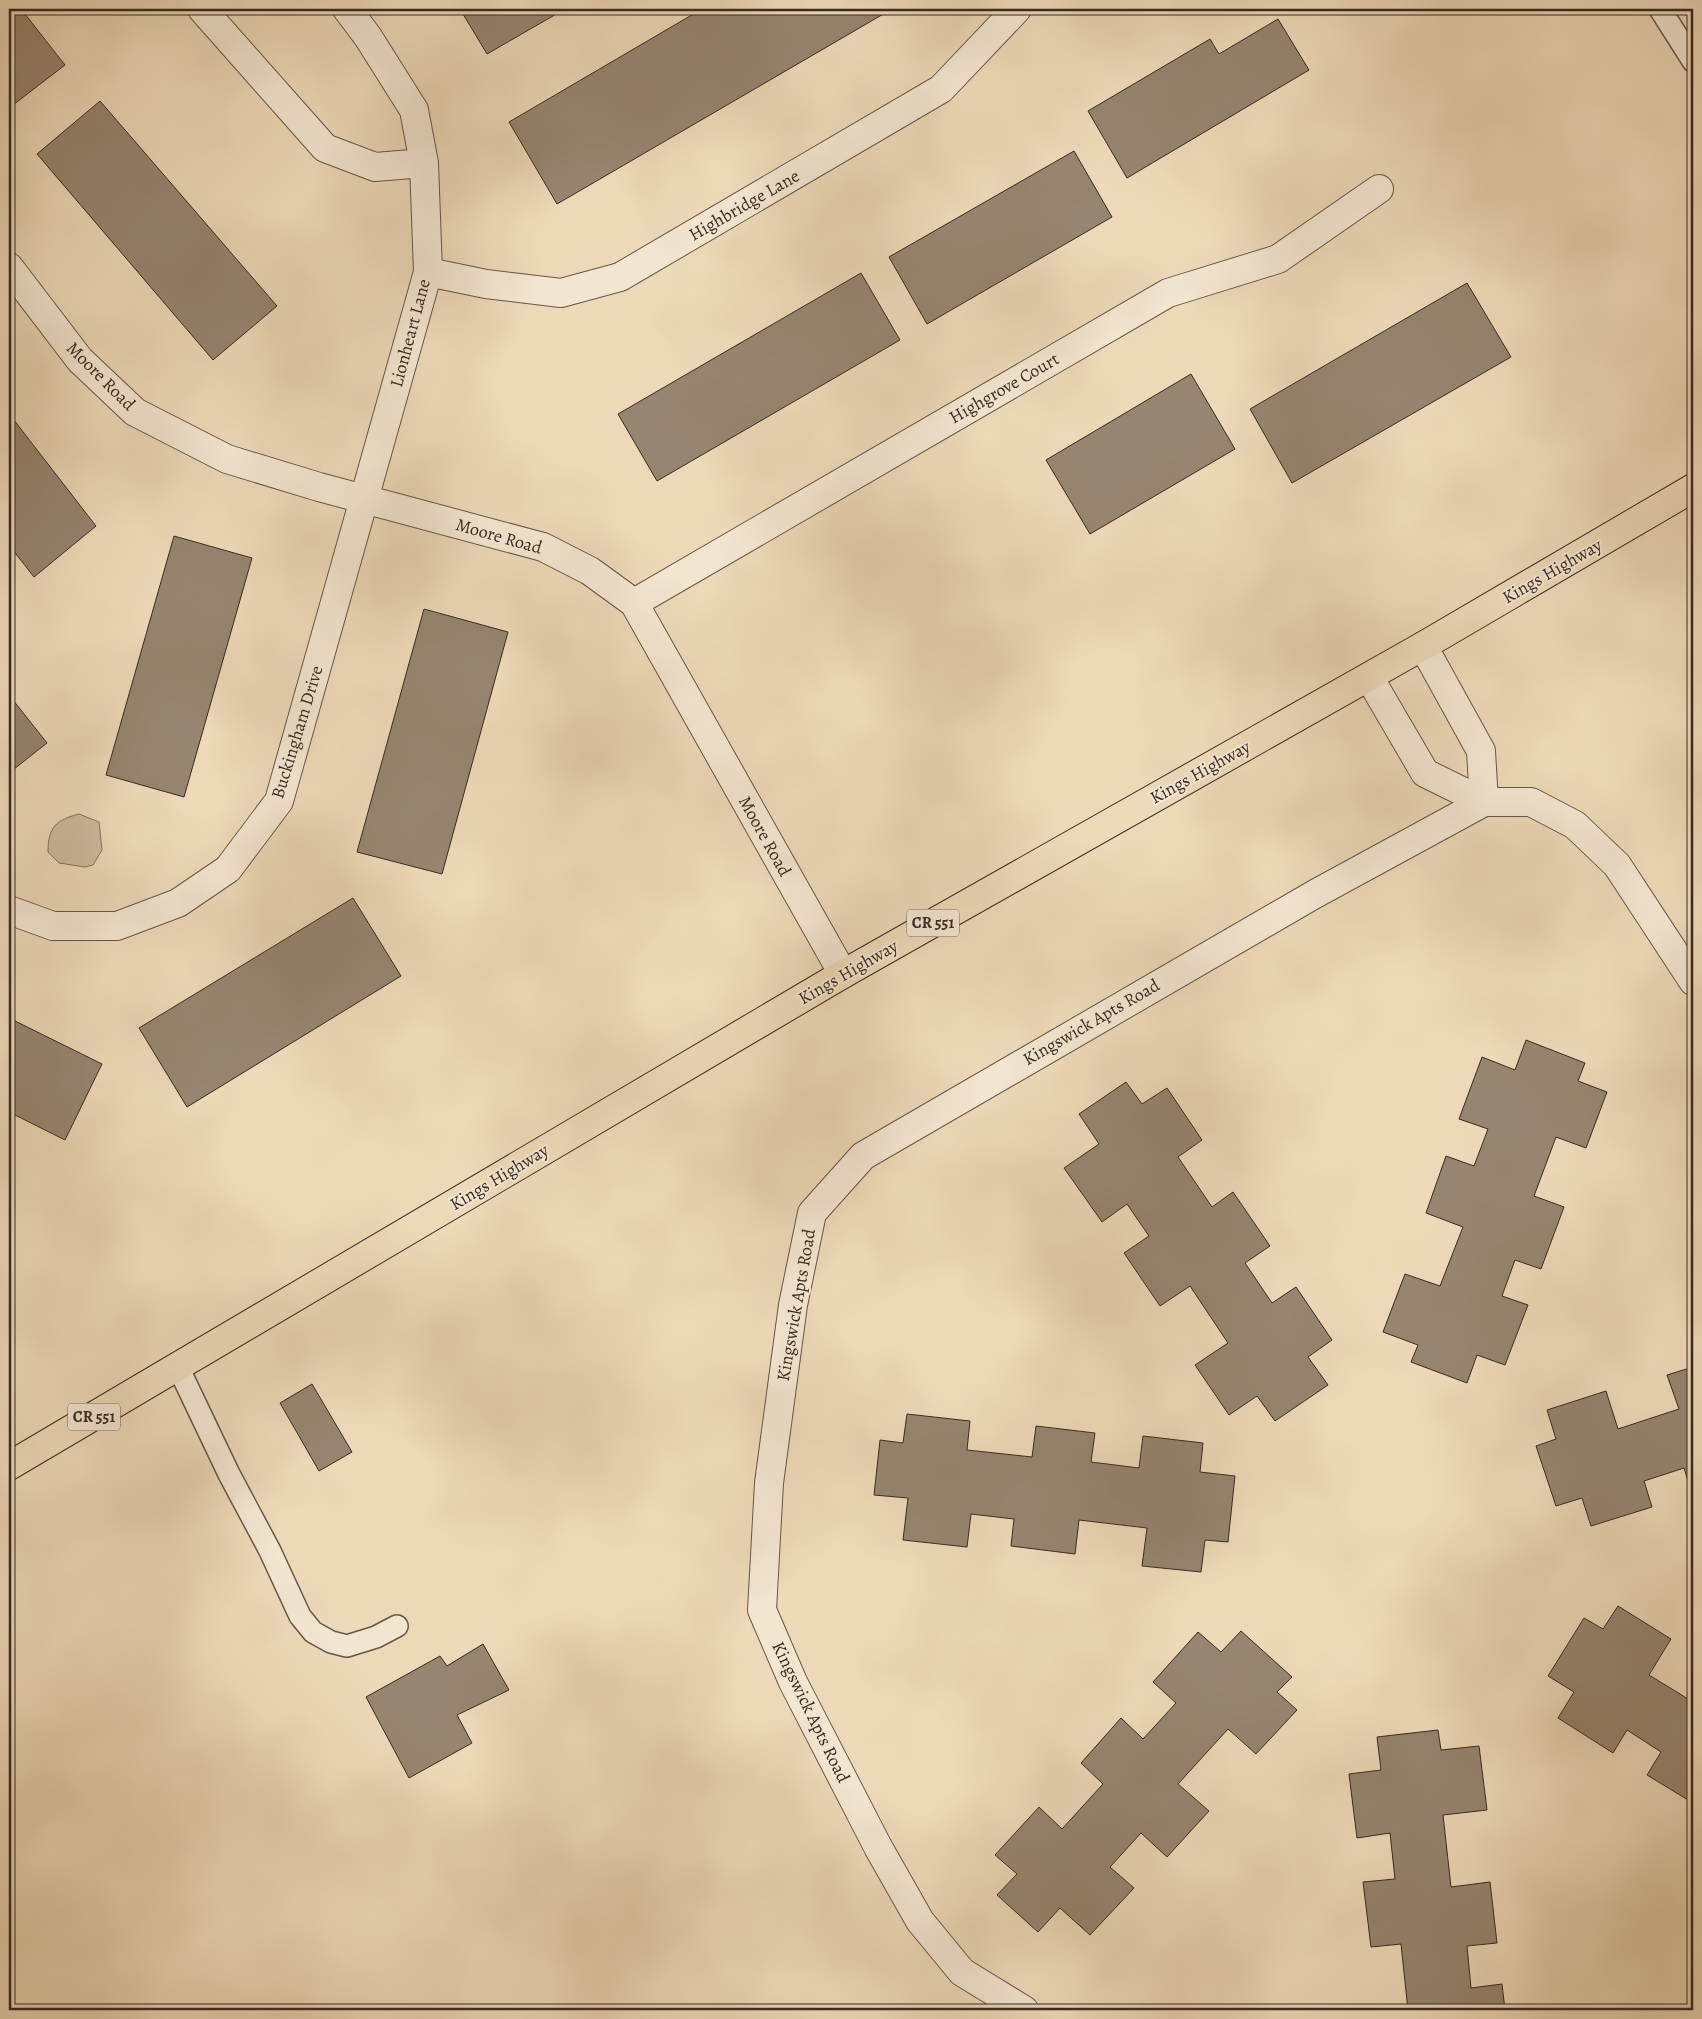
<svg xmlns="http://www.w3.org/2000/svg" width="1702" height="2019" font-family="Alegreya,serif">
<style>
.green{fill:#cebb9e;stroke:#837260}
.building{fill:#968570;stroke:#382a22}
.lines{fill:none;stroke-linecap:round;stroke-linejoin:round}
.service-casing{stroke:#655648;stroke-width:24}
.minor-casing{stroke:#655648;stroke-width:30}
.primary-casing{stroke:#382a22;stroke-width:30}
.service{stroke:#f3e6d1;stroke-width:21}
.minor{stroke:#f3e6d1;stroke-width:28}
.primary{stroke:#edd9b8;stroke-width:28}
.labels{text-anchor:middle;dominant-baseline:central;stroke-width:4;stroke-linejoin:round;paint-order:stroke}
.shield{fill:#f3e6d1;stroke:#706256;stroke-width:1}
.shield-label{font-size:16px;font-weight:bold;fill:#382a22}
.street-label{font-size:18px;fill:#382a22;stroke:#f3e6d1}
</style>
<rect width="100%" height="100%" fill="#edd9b8"/>
<filter id="stains"><feTurbulence type="fractalNoise" baseFrequency=".004" numOctaves="4"/><feColorMatrix values="0 0 0 0 .2 0 0 0 0 .09 0 0 0 0 .02 0 0 0 .5 -.17"/></filter>
<radialGradient id="worn" r=".72"><stop offset=".6" stop-color="#630" stop-opacity="0"/><stop offset="1" stop-color="#630" stop-opacity=".3"/></radialGradient>
<!-- green -->
<path class="green" d="M79 814 99 822 102 850 93 865 85 867 59 863 48 852C48 827 56 820 79 814Z"/>
<!-- building -->
<path class="building" d="M9 9H21L65 65 9 108Z
M460 9H565L487 54Z
M702 9H892L557 204 509 122Z
M1278 19 1309 70 1127 178 1088 111 1210 39 1219 54Z
M100 101 277 306 213 360 37 154Z
M1074 151 1112 217 927 324 889 257Z
M861 273 900 340 657 481 618 414Z
M1467 283 1511 357 1292 483 1250 409Z
M1191 374 1235 449 1090 534 1046 460Z
M10 415 96 526 34 577 9 545Z
M174 536 252 558 184 797 106 775Z
M424 609 508 632 442 874 357 852Z
M9 695 47 743 9 773Z
M353 898 401 976 187 1107 139 1028Z
M9 1018 102 1064 65 1140 9 1112Z
M1526 1040 1585 1063 1578 1081 1607 1092 1586 1148 1556 1137 1534 1196 1564 1207 1541 1269 1515 1260 1502 1296 1528 1305 1505 1365 1477 1355 1467 1383 1411 1362 1418 1345 1383 1332 1405 1274 1440 1286 1463 1227 1426 1213 1446 1156 1474 1166 1488 1129 1459 1119 1482 1057 1515 1070Z
M1126 1082 1142 1104 1167 1088 1202 1140 1178 1157 1212 1207 1233 1192 1270 1246 1245 1263 1272 1303 1296 1287 1332 1340 1308 1357 1328 1385 1275 1421 1257 1396 1229 1415 1195 1365 1228 1343 1190 1286 1160 1306 1124 1253 1149 1236 1127 1204 1102 1222 1064 1168 1099 1144 1079 1114Z
M1693 1367V1498L1684 1468 1644 1481 1652 1507 1591 1526 1582 1498 1556 1506 1536 1446 1556 1439 1547 1410 1606 1391 1618 1429 1679 1409 1667 1375Z
M312 1384 352 1452 319 1471 280 1403Z
M907 1414 970 1421 967 1450 1032 1457 1036 1426 1095 1433 1091 1462 1139 1468 1143 1436 1203 1443 1200 1472 1235 1476 1228 1542 1205 1540 1201 1572 1142 1566 1147 1528 1079 1520 1075 1554 1011 1546 1014 1519 971 1514 967 1547 903 1540 908 1498 874 1495 880 1440 903 1443Z
M1618 1606 1671 1639 1649 1675 1693 1702V1803L1647 1775 1661 1752 1627 1730 1613 1753 1558 1718 1574 1692 1548 1676 1584 1618 1603 1629Z
M1241 1631 1292 1677 1277 1692 1297 1710 1256 1754 1228 1729 1178 1784 1209 1811 1167 1857 1141 1833 1110 1867 1134 1888 1090 1935 1060 1908 1038 1932 997 1895 1017 1874 995 1855 1039 1807 1062 1829 1103 1784 1081 1763 1121 1718 1143 1739 1176 1703 1153 1682 1198 1632 1221 1652Z
M483 1644 509 1690 457 1715 472 1743 409 1778 366 1697 440 1656 447 1666Z
M1438 1730 1441 1750 1479 1746 1487 1810 1443 1815 1451 1887 1490 1882 1497 1943 1467 1946 1471 1988 1502 1984 1505 2010H1405H1408L1401 1944 1371 1947 1363 1882 1395 1879 1390 1833 1357 1838 1349 1774 1381 1770 1377 1737Z"/>
<g class="lines">
<defs>
<path id="service" d="M1660 9 1693 61
M178 1367 229 1474 270 1551 300 1616 313 1632 331 1642 347 1646 376 1637 397 1626"/>
<path id="minor" d="M202 9 325 148 375 167 424 163
M9 267 80 360 135 412 227 459 319 487 543 547 590 571 634 603 843 974
M428 272 486 284 561 293 620 277 941 89 1017 9
M634 603 1168 293 1278 259 1379 189
M1369 677 1425 773 1484 802 1481 751 1423 646
M9 910 53 926H117L178 903 228 869 279 801 428 272 424 163 414 110 368 37 347 9
M1024 2010 962 1972 920 1921 878 1847 793 1682 762 1610 769 1483 793 1305 812 1213 863 1156 1315 894 1484 802H1531L1575 825 1617 865 1693 981"/>
<path id="primary" d="M9 1466 843 974 1423 646 1693 488"/>
</defs>
<!-- service casing -->
<use href="#service" class="service-casing"/>
<!-- minor casing -->
<use href="#minor" class="minor-casing"/>
<!-- primary casing -->
<use href="#primary" class="primary-casing"/>
<!-- service -->
<use href="#service" class="service"/>
<!-- minor -->
<use href="#minor" class="minor"/>
<!-- primary -->
<use href="#primary" class="primary"/>
</g>
<g class="labels">
<!-- shield labels -->
<g class="shield">
<rect x="907" y="909.5" width="52" height="27" rx="4"/>
<rect x="68" y="1403.5" width="52" height="27" rx="4"/>
</g>
<g class="shield-label">
<text x="933" y="923">CR 551</text>
<text x="94" y="1417">CR 551</text>
</g>
<!-- street labels -->
<g class="street-label">
<text transform="translate(744 205) rotate(-30)">Highbridge Lane</text>
<text transform="translate(410 333) rotate(-75)">Lionheart Lane</text>
<text transform="translate(101 376) rotate(45)">Moore Road</text>
<text transform="translate(1004 388) rotate(-30)">Highgrove Court</text>
<text transform="translate(499 536) rotate(16)">Moore Road</text>
<text transform="translate(1552 571) rotate(-30)">Kings Highway</text>
<text transform="translate(297 732) rotate(-73)">Buckingham Drive</text>
<text transform="translate(1200 772) rotate(-29)">Kings Highway</text>
<text transform="translate(765 836) rotate(61)">Moore Road</text>
<text transform="translate(848 972) rotate(-30)">Kings Highway</text>
<text transform="translate(1091 1022) rotate(-30)">Kingswick Apts Road</text>
<text transform="translate(499 1177) rotate(-31)">Kings Highway</text>
<text transform="translate(796 1305) rotate(-80)">Kingswick Apts Road</text>
<text transform="translate(811 1712) rotate(64)">Kingswick Apts Road</text>
</g>
</g>
<!-- margin -->
<rect width="1702" height="2019" fill="none" stroke="#edd9b8" stroke-width="30"/>
<rect x="10" y="10" width="1682" height="1999" fill="none" stroke="#382a22" stroke-width="2.5"/>
<rect x="15" y="15" width="1672" height="1989" fill="none" stroke="#382a22"/>
<rect width="100%" height="100%" filter="url(#stains)"/>
<rect width="100%" height="100%" fill="url(#worn)"/>
</svg>
